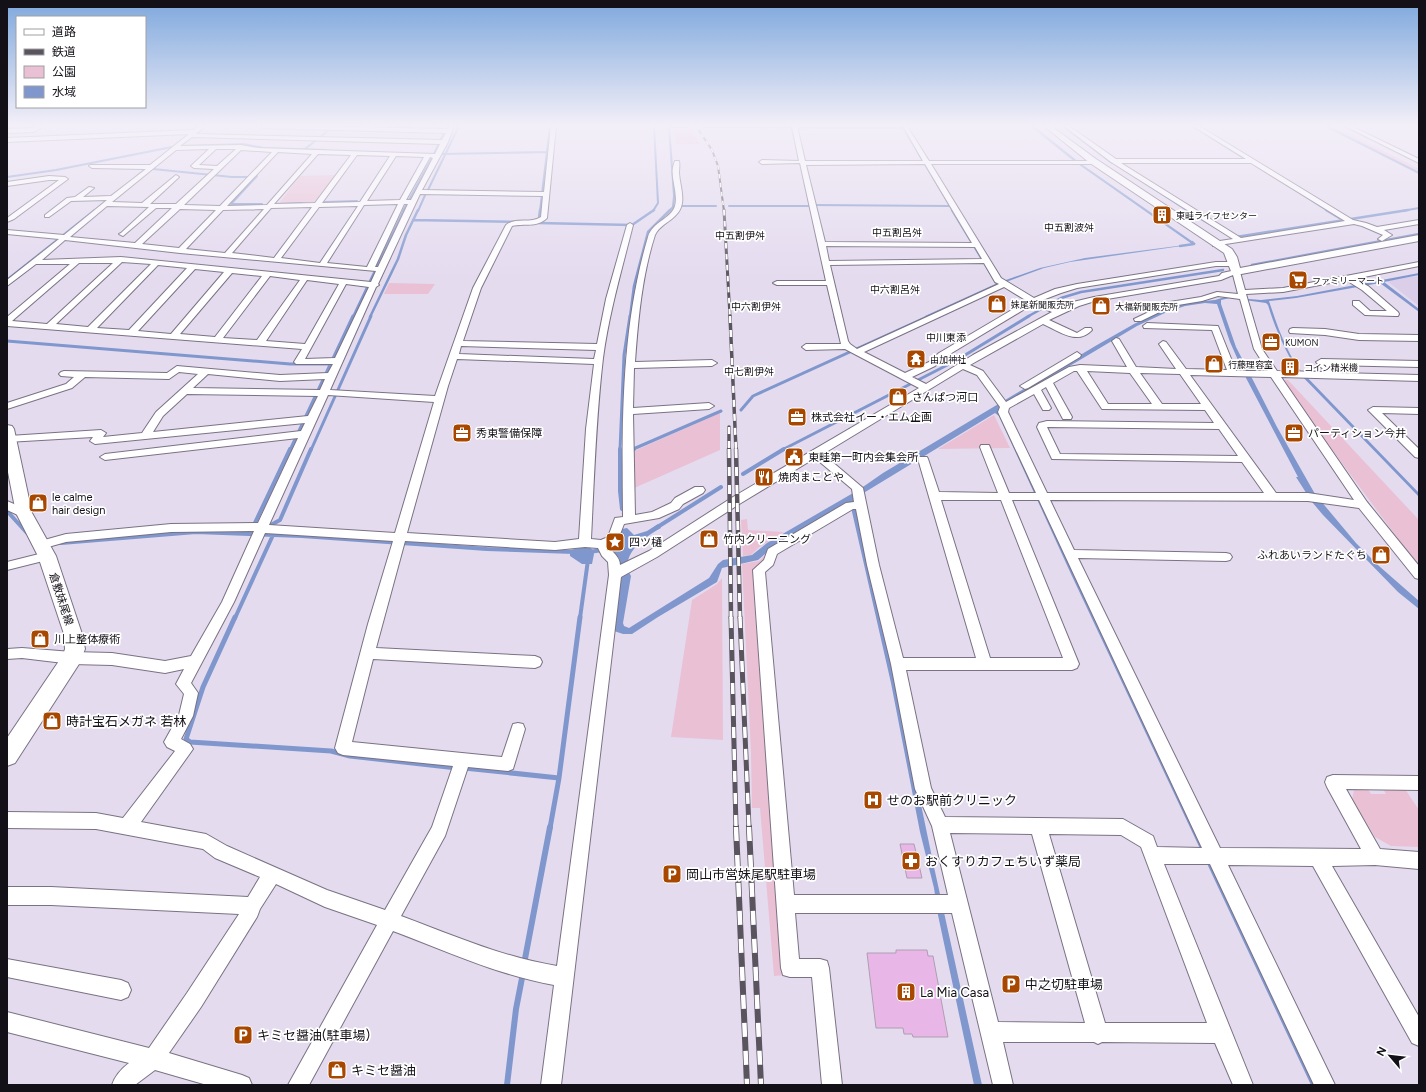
<svg xmlns="http://www.w3.org/2000/svg" width="1426" height="1092" font-family="Figtree,'Noto Sans JP',sans-serif">
<style>
.built{fill:#dacee9}
.green{fill:#eac0d5}
.water{fill:#7f97cd}
.lines{fill:none;stroke-linecap:round;stroke-linejoin:round}
.stream-far5{stroke:#7f97cd;stroke-width:2}
.stream-far4{stroke:#7f97cd;stroke-width:2.5}
.stream-far3{stroke:#7f97cd;stroke-width:3}
.stream-far2{stroke:#7f97cd;stroke-width:4}
.stream-far1{stroke:#7f97cd;stroke-width:5}
.stream{stroke:#7f97cd;stroke-width:6}
.building{fill:#e8b7e8;stroke:#ae9eae}
.street-casing{stroke:#7a7284;stroke-width:2}
.secondary-casing{stroke:#7a7284;stroke-width:2}
.street{fill:#fff;fill-rule:evenodd}
.secondary{fill:#fff;fill-rule:evenodd}
.rail-far5-casing{stroke:#5a545f;stroke-width:2}
.rail-far4-casing{stroke:#5a545f;stroke-width:3}
.rail-far3-casing{stroke:#5a545f;stroke-width:3.5}
.rail-far2-casing{stroke:#5a545f;stroke-width:4.5}
.rail-far1-casing{stroke:#5a545f;stroke-width:5}
.rail-casing{stroke:#5a545f;stroke-width:6}
.rail-far5{stroke:#fff;stroke-width:1.5;stroke-dasharray:4.5;stroke-linecap:butt}
.rail-far4{stroke:#fff;stroke-width:2;stroke-dasharray:5.5;stroke-linecap:butt}
.rail-far3{stroke:#fff;stroke-width:2.5;stroke-dasharray:7;stroke-linecap:butt}
.rail-far2{stroke:#fff;stroke-width:3;stroke-dasharray:9;stroke-linecap:butt}
.rail-far1{stroke:#fff;stroke-width:3.5;stroke-dasharray:11;stroke-linecap:butt}
.rail{stroke:#fff;stroke-width:4.5;stroke-dasharray:14;stroke-linecap:butt}
.labels{text-anchor:middle;dominant-baseline:central;stroke-width:3.5;stroke-linejoin:round;paint-order:stroke}
.far-poi-label{font-size:9px;fill:#141017;stroke:#fff;text-anchor:start}
.far-neighbourhood-label{font-size:10px;fill:#141017;stroke:#fff}
.poi-label{font-size:11px;fill:#141017;stroke:#fff;text-anchor:start}
.street-label{font-size:11px;fill:#141017;stroke:#fff}
.near-poi-label{font-size:13px;fill:#141017;stroke:#fff;text-anchor:start}
</style>
<rect width="100%" height="100%" fill="#e4dbef"/>
<!-- built -->
<path class="built" d="M1419 276V306L1387 281 1410 277Z"/>
<!-- green -->
<path class="green" d="M671 126H689L700 144H676L673 128 671 127Z
M1337 127 1419 169V172L1331 128Z
M336 175 314 202 279 203 300 176Z
M389 283 435 284 428 294H384Z
M1284 380H1288L1419 520V567L1281 381Z
M720 413V450L632 489V452Z
M994 415 1010 448 938 449Z
M747 519 748 530 784 532 758 548 751 555 743 556 741 520Z
M769 551 766 558 753 570 755 612 785 975 774 976 760 808H752L751 752 742 564 759 561Z
M722 578 723 740 671 737 692 600 717 584Z
M1368 789 1371 794H1386L1383 789H1405L1419 810V847L1391 846 1375 837 1352 800 1354 790Z"/>
<!-- water -->
<path class="water" d="M1030 126H1034L1080 163 1196 244 1070 262 1044 268 1006 282 1003 281 1040 268 1085 258 1192 244 1075 162Z
M1419 273V275L1384 282 1419 309V312L1380 283 1296 298 1269 301C1277 325 1285 349 1300 370L1419 493V497L1297 371C1285 349 1275 329 1268 305L1266 303 1230 298 1221 300V304L1236 347 1277 427 1315 494 1356 543 1379 566 1419 601V609L1398 592 1323 515 1312 502 1296 477H1298L1246 378 1230 342 1217 304 1205 303 1185 306 1167 312 1137 326 1001 407 1318 1085H1311L1071 574 999 416 995 413 857 497 934 867 982 1085H974L938 915 934 888 920 832 891 683 850 503 771 549 758 560 722 568 717 582 658 617 632 634H623L614 631 619 584 622 577 619 558 612 551 611 547 617 544 622 529 627 528 634 535 647 531 658 524 661 528C646 536 618 555 631 576L623 623 624 626 629 628 709 578 718 564 723 560 752 555 767 543 860 489 883 473 1097 345 1134 324 1167 308 1183 303 1215 300 1225 297 1261 300 1297 296Z
M584 547H589L593 550 594 554 592 564H582L570 556V550Z"/>
<g class="lines">
<!-- stream-far5 -->
<path class="stream-far5" d="M669 126 674 196 673 207 669 211
M791 126 798 152
M902 126 953 211
M1063 126 1112 163
M1192 126 1250 162
M1326 126 1419 173
M1344 126 1369 138
M669 127H688
M700 127 903 128
M7 130 13 126
M183 146 243 144 264 148 326 150
M305 149 334 126
M441 154 547 152
M164 155 198 126
M1120 167 1188 211
M153 169 232 177H249
M257 176 231 204H262
M7 177 56 170 172 147
M136 177 149 166
M1286 184 1328 211
M427 192 459 126
M325 202 357 201
M280 204 302 203
M812 205 949 206
M681 206H716
M729 206H810
M94 211 110 198
M403 211 435 152 447 126
M418 211 426 193
M540 211 550 126
M653 211 658 203 654 126
M1402 211 1419 208"/>
<!-- stream-far4 -->
<path class="stream-far4" d="M952 210 996 282
M1186 210 1232 237
M1326 210 1341 219
M413 220 517 222
M535 220 539 218 540 210
M538 223 632 225 654 210
M1236 237 1408 210
M1180 246 1194 244 1192 242
M1252 265 1419 234
M7 280 95 210
M353 317 404 210
M370 317 398 259 406 235 418 210
M630 317 634 286 648 232 670 210
M926 317 1003 282
M1027 317 1061 298 1081 292 1223 270"/>
<!-- stream-far3 -->
<path class="stream-far3" d="M835 317 842 343
M7 341 290 364H331
M741 410 753 396 929 316
M290 450 353 316
M311 450 371 316
M620 450 624 355 630 316
M631 450 721 411
M782 450 957 360 1029 316"/>
<!-- stream-far2 -->
<path class="stream-far2" d="M620 449V491L622 509
M630 451 634 449
M743 474 784 449
M7 511 27 533
M269 526 280 520 311 449
M253 527 290 449
M656 528 721 487
M61 543 196 532 302 536 487 549 574 552
M589 552 616 548
M235 618 273 535
M580 618 588 560"/>
<!-- stream-far1 -->
<path class="stream-far1" d="M235 617 203 687 186 739 190 742 331 751 350 756 457 768
M464 768 559 778
M550 828 559 778 580 617"/>
<!-- stream -->
<path class="stream" d="M524 964 550 827
M507 1085 516 1009 523 973"/>
</g>
<!-- building -->
<path class="building" d="M900 844H914L922 878H907Z
M896 950H927L928 956H933L948 1037H913L912 1034H904L903 1028H876L867 953H896Z"/>
<g class="lines">
<defs>
<path id="street" d="M38 126H44L34 132 7 133V129L33 128Z
M199 126H205L196 134 442 140 446 133 263 128 260 126H307L448 129 450 126H454L448 142 422 190 544 192 551 126H556L547 218C537 228 524 223 512 226L481 288 463 341 597 344 606 299 627 225 630 223 633 225C622 269 609 313 603 358 596 417 594 479 591 539L601 540 608 537 615 518 623 517C622 422 621 328 648 237 652 222 671 219 675 206 679 191 668 175 675 161H679C680 164 679 169 679 173 680 188 688 204 675 216 668 223 659 226 655 235 642 275 638 320 635 362L712 360 717 363 712 366 634 368 633 408 709 403 714 406 709 409 633 414 635 515 652 512 671 503 675 498 695 487H703L705 490 703 493 683 504 679 509 659 518 624 524 617 542 609 546C612 553 620 556 620 565L649 551 733 497 919 388 845 349 806 350 802 347 806 344H841L827 285H777L773 283 777 281H826L800 163 762 164 759 162 762 160 799 161 792 126H797L805 161H923L903 126H907L929 161H1096L1097 162 1094 164H931L1001 278 1034 298 1055 289 1077 284 1216 262H1234L1238 264 1234 266H1216L1077 288 1061 293 1040 301 1058 309 1073 302 1094 297 1219 276 1222 273 1236 270 1240 272 1245 290 1283 288 1419 262V266L1354 279 1368 286 1398 312 1399 314 1398 316H1395L1365 315 1353 305V301H1359L1370 311H1387L1362 290 1346 280 1283 292 1246 294 1262 349 1277 371 1326 372 1316 362 1321 359 1419 361V367L1329 365 1337 373 1419 375V381L1281 377 1367 502 1419 566V579L1415 578 1359 508 1308 501 1050 500 1074 550 1226 553 1230 554 1232 557 1230 560 1226 561 1078 558 1220 848 1361 849 1327 787 1325 782 1327 777 1333 775 1419 776V790L1346 789 1380 849 1419 852V869L1375 865 1332 866 1419 1017V1046L1412 1043 1313 866 1228 865 1335 1085H1314L1210 864H1164L1253 1085H1233L1215 1043 1102 1042 1098 1044 1094 1042H1003L1013 1085H993L952 913H795L799 959H820L827 961 829 968 842 1085H822L812 977H790L783 975 781 968 753 570 764 560 768 549 846 503 854 502 852 489 815 458 741 503 657 557 621 577 561 1085H541L554 985C498 975 446 951 393 931L309 1085H288L377 925 325 907 276 884 260 909 257 917 201 1007 169 1053 242 1075 249 1078 252 1085H207L155 1070 135 1085H112C115 1076 121 1069 129 1063L7 1032V1012L149 1048 187 993 239 914 51 905H7V887H51L248 897 260 877 215 858 203 849 96 829 7 828V812L96 813 123 818 175 751 167 747 164 742 179 715 184 694 176 684 184 669 165 673 112 665 72 664 22 658 7 659V649L22 648 72 652 112 653 165 661 191 656 222 602 254 531 171 532 66 542 41 549 37 548 35 545 37 542 66 534 171 524 258 523 298 438 105 460 100 457 105 454 301 431 305 423 95 444 90 441 93 437 7 442V436H9L101 430 106 433 103 437 142 433 156 412 198 374 179 372 169 379 85 377 72 388 7 409V403L66 384 74 377 61 376 59 374 61 372 64 371 167 373 177 366 280 375 328 373 333 364H296L294 362 302 349 7 326V317L70 264H36L7 286V280L59 239 7 234V230L64 235 107 200 71 201 49 217H45V215L67 198 75 197 89 187 94 188 83 197 111 196 146 169 92 168 89 166 90 165H150L189 134 7 142V138L193 130ZM192 137 440 144 435 154 258 148 241 145 180 146ZM209 149 191 166 194 168 214 169 176 204H150L178 178 179 177 176 175 142 203 112 202 176 150ZM216 149H236L217 166 199 165ZM241 150 272 152 220 206 184 205ZM278 152 312 154 267 205 227 206ZM318 154 351 155 315 203 274 204ZM357 155 390 156 360 202 322 203ZM396 156 424 157 400 200 367 201ZM430 157 433 158 411 200H406ZM925 164 972 243 825 242 806 165ZM420 194 543 196 541 217C530 224 515 217 506 225L473 288 435 396 330 390 376 287 379 285 378 284ZM398 204 367 267 327 263 364 205ZM404 204H408L378 267H375ZM107 206 149 207 121 233 119 234 123 236 156 208H172L135 243 70 237ZM358 206 320 263 281 258 319 207ZM312 207 274 258 232 253 271 208ZM180 209 216 210 179 248 142 244ZM264 209 225 253 186 249 223 210ZM65 240 180 253 376 271 371 282 121 257 42 260ZM826 246 975 247 982 259 829 261ZM122 262 151 264 88 327 56 324ZM79 263H113L47 324 12 321ZM984 263 995 282 999 284 857 349 850 344 848 341 830 265ZM158 265 187 268 129 330 97 328ZM195 269 224 272 171 334 138 331ZM232 273 262 276 215 337 180 334ZM1233 275 1238 294 1217 292 1201 297 1170 302 1134 319 1135 321H1141L1172 306 1202 301 1218 296 1240 299 1254 349 1268 371H1236L1218 326 1147 323 1143 326 1144 328 1212 330 1227 370 1186 369 1166 342 1163 341 1159 344 1176 369 1136 367 1119 339 1116 338 1112 341 1127 367 1080 365 1069 367 1006 402 983 371 970 365 1043 324C1059 331 1077 346 1092 330L1091 328H1085L1077 333 1049 320 1079 306 1095 301 1221 280ZM270 276 300 280 257 340 223 338ZM307 280 339 284 305 344 266 341ZM346 284 369 287 335 358 305 359ZM1004 287 1027 301 939 353 929 362 905 373 864 352ZM1033 304 1052 312 973 355 926 384 912 377 935 366 945 357ZM461 346 596 350 594 359 459 354ZM457 359 594 364 586 429 579 539 555 542 407 533 448 386ZM963 369 977 375 1000 407 998 412 1036 493H1009L989 445H981L980 447 998 493 939 492 928 459 927 457H919L918 459 976 658H903L879 565 863 488 823 454ZM1074 371H1077L1102 409 1205 410 1214 423 1047 421 1039 423 1037 427 1052 459 1242 462 1264 493H1047L1008 412 1009 408 1034 394 1043 410H1049L1051 408 1041 390 1046 387 1063 419H1071L1072 417 1053 383ZM1087 371 1130 373 1152 404H1108ZM1140 373 1180 374 1201 404H1162ZM208 374 280 381 325 379 320 390 193 388ZM1190 375 1271 377 1354 500 1308 493H1276ZM187 394 318 396 308 416 153 432 163 416ZM328 395 434 402 395 533 269 525ZM1047 427 1219 429 1238 456 1060 454ZM941 500H1001L1063 658H990ZM1012 500H1039L1202 848 1157 847 1153 836 1123 819 945 817 931 788 906 670H1072L1077 668 1079 664ZM853 509H856L867 565 891 664 915 789 932 826 948 895H794L765 572 773 565 777 554ZM265 533 393 541 368 624 335 748 338 753 343 755 453 766 432 827 385 910 327 890 227 846 206 834 141 822 193 749 190 744 181 739 193 716 198 693 191 683 234 602ZM405 541 555 550 585 547 598 548 602 556 608 562 609 575 557 966C502 957 452 935 401 916L445 836 468 767 508 771 513 769 525 729 523 724 518 723 513 724 502 757 352 742 373 659 535 668 540 666 542 662 540 658 535 656 376 648ZM950 833 1032 834 1085 1023 998 1022ZM1049 834 1121 835 1141 847 1207 1023H1105Z
M1064 126H1069L1116 159H1246L1193 126H1199L1353 220 1366 223 1377 227 1419 220V224L1384 230 1392 235 1382 241 1378 239 1383 235 1362 226 1354 224 1213 246V242L1233 239 1111 162ZM1121 163H1251L1345 221 1241 238Z
M1345 126H1351L1419 159V163Z
M49 176 65 177 68 179 14 219 7 222V218L59 180H49L7 186V182Z
M1293 328 1325 329 1359 334 1419 335V341L1359 340 1325 335 1290 333 1289 331 1290 329Z
M1077 352 1081 355 1080 357 1028 388 1025 389 1020 386Z
M1373 407 1419 408V414L1382 413 1419 449V458L1415 457 1368 410Z
M7 501 28 510 30 513 28 516H20L7 510Z
M47 552 51 553 53 556 51 559 7 570V562Z
M7 959 121 980 128 983 131 990 128 997 121 1000 7 977Z"/>
<path id="secondary" d="M1044 126H1051L1096 159 1232 249 1237 257 1240 268 1419 235V241L1236 275 1232 274 1224 253 1090 163Z
M7 425 12 426 14 429 32 513 56 556 82 634 85 649 79 664 15 763 7 766V738L63 655 65 649 64 634 38 556 16 513 7 467Z"/>
</defs>
<!-- street casing -->
<use href="#street" class="street-casing"/>
<!-- secondary casing -->
<use href="#secondary" class="secondary-casing"/>
<!-- street -->
<use href="#street" class="street"/>
<!-- secondary -->
<use href="#secondary" class="secondary"/>
<defs>
<path id="rail-far5" d="M696 126 712 150 718 166 724 211"/>
<path id="rail-far4" d="M724 210 730 317"/>
<path id="rail-far3" d="M730 316 736 450
M729 427V450"/>
<path id="rail-far2" d="M729 449 731 618
M736 449 740 618"/>
<path id="rail-far1" d="M731 617 736 828
M740 617 749 828"/>
<path id="rail" d="M736 827 747 1085
M749 827 761 1085"/>
</defs>
<!-- rail-far5 casing -->
<use href="#rail-far5" class="rail-far5-casing"/>
<!-- rail-far4 casing -->
<use href="#rail-far4" class="rail-far4-casing"/>
<!-- rail-far3 casing -->
<use href="#rail-far3" class="rail-far3-casing"/>
<!-- rail-far2 casing -->
<use href="#rail-far2" class="rail-far2-casing"/>
<!-- rail-far1 casing -->
<use href="#rail-far1" class="rail-far1-casing"/>
<!-- rail casing -->
<use href="#rail" class="rail-casing"/>
<!-- rail-far5 -->
<use href="#rail-far5" class="rail-far5"/>
<!-- rail-far4 -->
<use href="#rail-far4" class="rail-far4"/>
<!-- rail-far3 -->
<use href="#rail-far3" class="rail-far3"/>
<!-- rail-far2 -->
<use href="#rail-far2" class="rail-far2"/>
<!-- rail-far1 -->
<use href="#rail-far1" class="rail-far1"/>
<!-- rail -->
<use href="#rail" class="rail"/>
</g>
<!-- sky -->
<linearGradient id="sky" x2="0" y2="1"><stop stop-color="#7ea8dd"/><stop offset="0.45" stop-color="#f3eff8"/><stop offset="1" stop-color="#f3eff8" stop-opacity="0"/></linearGradient>
<rect width="1426" height="278" fill="url(#sky)"/>
<!-- icons -->
<defs>
<symbol id="building-square" viewBox="-11 -11 22 22"><rect x="-9" y="-9" width="18" height="18" rx="4" fill="#a74700" stroke="#fff"/><path d="M-4-6H4V6H1V3H-1V6H-4ZM-2.5-4.3h1.7v1.8h-1.7ZM.8-4.3h1.7v1.8H.8ZM-2.5-1h1.7V.8h-1.7ZM.8-1h1.7V.8H.8Z" fill="#fff"/></symbol>
<symbol id="supermarket-square" viewBox="-11 -11 22 22"><rect x="-9" y="-9" width="18" height="18" rx="4" fill="#a74700" stroke="#fff"/><path d="M-6-5.5h2.5l.6 2H6L4.5 2H-2.5L-4.4-4H-6ZM-1.5 3.2a1.3 1.3 0 1 0 .1 0ZM3 3.2a1.3 1.3 0 1 0 .1 0Z" fill="#fff"/></symbol>
<symbol id="shop-square" viewBox="-11 -11 22 22"><rect x="-9" y="-9" width="18" height="18" rx="4" fill="#a74700" stroke="#fff"/><path d="M-5-2.5h2.3a2.7 3.5 0 0 1 5.4 0H5L5.5 6h-11ZM-1.5-2.5h3a1.5 2.3 0 0 0-3 0Z" fill="#fff"/></symbol>
<symbol id="office-square" viewBox="-11 -11 22 22"><rect x="-9" y="-9" width="18" height="18" rx="4" fill="#a74700" stroke="#fff"/><path d="M-6-3h4V-5.5h4V-3h4V5H-6ZM-1-4.5V-3h2v-1.5ZM-6 0V1H6V0Z" fill="#fff"/></symbol>
<symbol id="temple-square" viewBox="-11 -11 22 22"><rect x="-9" y="-9" width="18" height="18" rx="4" fill="#a74700" stroke="#fff"/><path d="M0-6L5-2H3V0L6.5 2.5H4V6H1.5V3h-3V6H-4V2.5H-6.5L-3 0V-2H-5Z" fill="#fff"/></symbol>
<symbol id="civic-square" viewBox="-11 -11 22 22"><rect x="-9" y="-9" width="18" height="18" rx="4" fill="#a74700" stroke="#fff"/><path d="M-.6-6.5H3V-4.5H.6V-3L4-1V1h2V6H-6V1h2V-1L-.6-3ZM-1.2 2.5V6h2.4V2.5Z" fill="#fff"/></symbol>
<symbol id="restaurant-square" viewBox="-11 -11 22 22"><rect x="-9" y="-9" width="18" height="18" rx="4" fill="#a74700" stroke="#fff"/><path d="M-5-6h1v4h1v-4h1v4h1v-4h1v5L-1.5 .5V6h-2V.5L-5-1ZM5-6V6H3V1.5H1.5Q1.5-4 5-6Z" fill="#fff"/></symbol>
<symbol id="sight-square" viewBox="-11 -11 22 22"><rect x="-9" y="-9" width="18" height="18" rx="4" fill="#a74700" stroke="#fff"/><path d="M0-6L1.8-2.2L6-1.7L2.9 1.2L3.7 5.4L0 3.3L-3.7 5.4L-2.9 1.2L-6-1.7L-1.8-2.2Z" fill="#fff"/></symbol>
<symbol id="hospital-square" viewBox="-11 -11 22 22"><rect x="-9" y="-9" width="18" height="18" rx="4" fill="#a74700" stroke="#fff"/><path d="M-5-5h3v3.5h4V-5h3V5h-3V1.5h-4V5h-3Z" fill="#fff"/></symbol>
<symbol id="pharmacy-square" viewBox="-11 -11 22 22"><rect x="-9" y="-9" width="18" height="18" rx="4" fill="#a74700" stroke="#fff"/><path d="M-2-6h4v4h4v4h-4v4h-4v-4h-4v-4h4Z" fill="#fff"/></symbol>
<symbol id="parking-square" viewBox="-11 -11 22 22"><rect x="-9" y="-9" width="18" height="18" rx="4" fill="#a74700" stroke="#fff"/><path d="M-3.5-5.5H1a3.5 3.5 0 0 1 0 7H-1V5.5H-3.5ZM-1-3.4V-.6H.8a1.4 1.4 0 0 0 0-2.8Z" fill="#fff"/></symbol>
</defs>
<g fill-rule="evenodd">
<use href="#building-square" x="1151" y="204" width="22" height="22"/>
<use href="#supermarket-square" x="1287" y="269" width="22" height="22"/>
<use href="#shop-square" x="986" y="293" width="22" height="22"/>
<use href="#shop-square" x="1090" y="295" width="22" height="22"/>
<use href="#office-square" x="1260" y="331" width="22" height="22"/>
<use href="#temple-square" x="905" y="348" width="22" height="22"/>
<use href="#shop-square" x="1203" y="353" width="22" height="22"/>
<use href="#building-square" x="1279" y="356" width="22" height="22"/>
<use href="#shop-square" x="887" y="386" width="22" height="22"/>
<use href="#office-square" x="786" y="406" width="22" height="22"/>
<use href="#office-square" x="451" y="422" width="22" height="22"/>
<use href="#office-square" x="1283" y="422" width="22" height="22"/>
<use href="#civic-square" x="783" y="446" width="22" height="22"/>
<use href="#restaurant-square" x="753" y="466" width="22" height="22"/>
<use href="#shop-square" x="27" y="492" width="22" height="22"/>
<use href="#shop-square" x="698" y="528" width="22" height="22"/>
<use href="#sight-square" x="604" y="531" width="22" height="22"/>
<use href="#shop-square" x="1370" y="544" width="22" height="22"/>
<use href="#shop-square" x="29" y="628" width="22" height="22"/>
<use href="#shop-square" x="41" y="710" width="22" height="22"/>
<use href="#hospital-square" x="862" y="789" width="22" height="22"/>
<use href="#pharmacy-square" x="900" y="850" width="22" height="22"/>
<use href="#parking-square" x="661" y="863" width="22" height="22"/>
<use href="#parking-square" x="1000" y="973" width="22" height="22"/>
<use href="#building-square" x="895" y="981" width="22" height="22"/>
<use href="#parking-square" x="232" y="1024" width="22" height="22"/>
<use href="#shop-square" x="326" y="1059" width="22" height="22"/>
</g>
<g class="labels">
<!-- far-poi labels -->
<g class="far-poi-label">
<text x="1176" y="215">東畦ライフセンター</text>
<text x="1312" y="280">ファミリーマート</text>
<text x="1011" y="304">妹尾新聞販売所</text>
<text x="1115" y="306">大福新聞販売所</text>
<text x="1285" y="342">KUMON</text>
<text x="930" y="359">由加神社</text>
<text x="1228" y="364">行藤理容室</text>
<text x="1304" y="367">コイン精米機</text>
</g>
<!-- far-neighbourhood labels -->
<g class="far-neighbourhood-label">
<text x="1069" y="227">中五割波舛</text>
<text x="897" y="232">中五割呂舛</text>
<text x="740" y="235">中五割伊舛</text>
<text x="895" y="289">中六割呂舛</text>
<text x="756" y="306">中六割伊舛</text>
<text x="946" y="337">中川東添</text>
<text x="749" y="371">中七割伊舛</text>
</g>
<!-- poi labels -->
<g class="poi-label">
<text x="912" y="397">さんぱつ河口</text>
<text x="811" y="417">株式会社イー・エム企画</text>
<text x="476" y="433">秀東警備保障</text>
<text x="1308" y="433">パーティション今井</text>
<text x="808" y="457">東畦第一町内会集会所</text>
<text x="778" y="477">焼肉まことや</text>
<text x="52" y="497">le calme<tspan x="52" dy="13">hair design</tspan></text>
<text x="723" y="539">竹内クリーニング</text>
<text x="629" y="542">四ツ樋</text>
<text x="1367" y="555" text-anchor="end">ふれあいランドたぐち</text>
<text x="54" y="639">川上整体療術</text>
</g>
<!-- street labels -->
<g class="street-label">
<text transform="translate(61 599) rotate(72)">倉敷妹尾線</text>
</g>
<!-- near-poi labels -->
<g class="near-poi-label">
<text x="66" y="721">時計宝石メガネ 若林</text>
<text x="887" y="800">せのお駅前クリニック</text>
<text x="925" y="861">おくすりカフェちいず薬局</text>
<text x="686" y="874">岡山市営妹尾駅駐車場</text>
<text x="1025" y="984">中之切駐車場</text>
<text x="920" y="992">La Mia Casa</text>
<text x="257" y="1035">キミセ醤油(駐車場)</text>
<text x="351" y="1070">キミセ醤油</text>
</g>
</g>
<!-- border -->
<rect width="1426" height="1092" fill="none" stroke="#141017" stroke-width="16"/>
<!-- legend -->
<rect x="16" y="16" width="130" height="92" fill="#ffffff" stroke="#a19fa2"/>
<rect x="24" y="29" width="20" height="6" fill="#ffffff" stroke="#a19fa2"/>
<text x="52" y="36" font-size="12" fill="#141017">道路</text>
<rect x="24" y="49" width="20" height="6" fill="#5a545f" stroke="#a19fa2"/>
<text x="52" y="56" font-size="12" fill="#141017">鉄道</text>
<rect x="24" y="66" width="20" height="12" fill="#eac0d5" stroke="#a19fa2"/>
<text x="52" y="76" font-size="12" fill="#141017">公園</text>
<rect x="24" y="86" width="20" height="12" fill="#7f97cd" stroke="#a19fa2"/>
<text x="52" y="96" font-size="12" fill="#141017">水域</text>
<!-- north arrow -->
<g transform="translate(1390 1056) rotate(298)" stroke="#ffffff" stroke-width="3" paint-order="stroke">
<path d="M0-3L7 15L0 10L-7 15Z" fill="#141017"/>
<text y="-6" font-size="11" font-weight="bold" text-anchor="middle" fill="#141017">N</text>
</g>
</svg>
